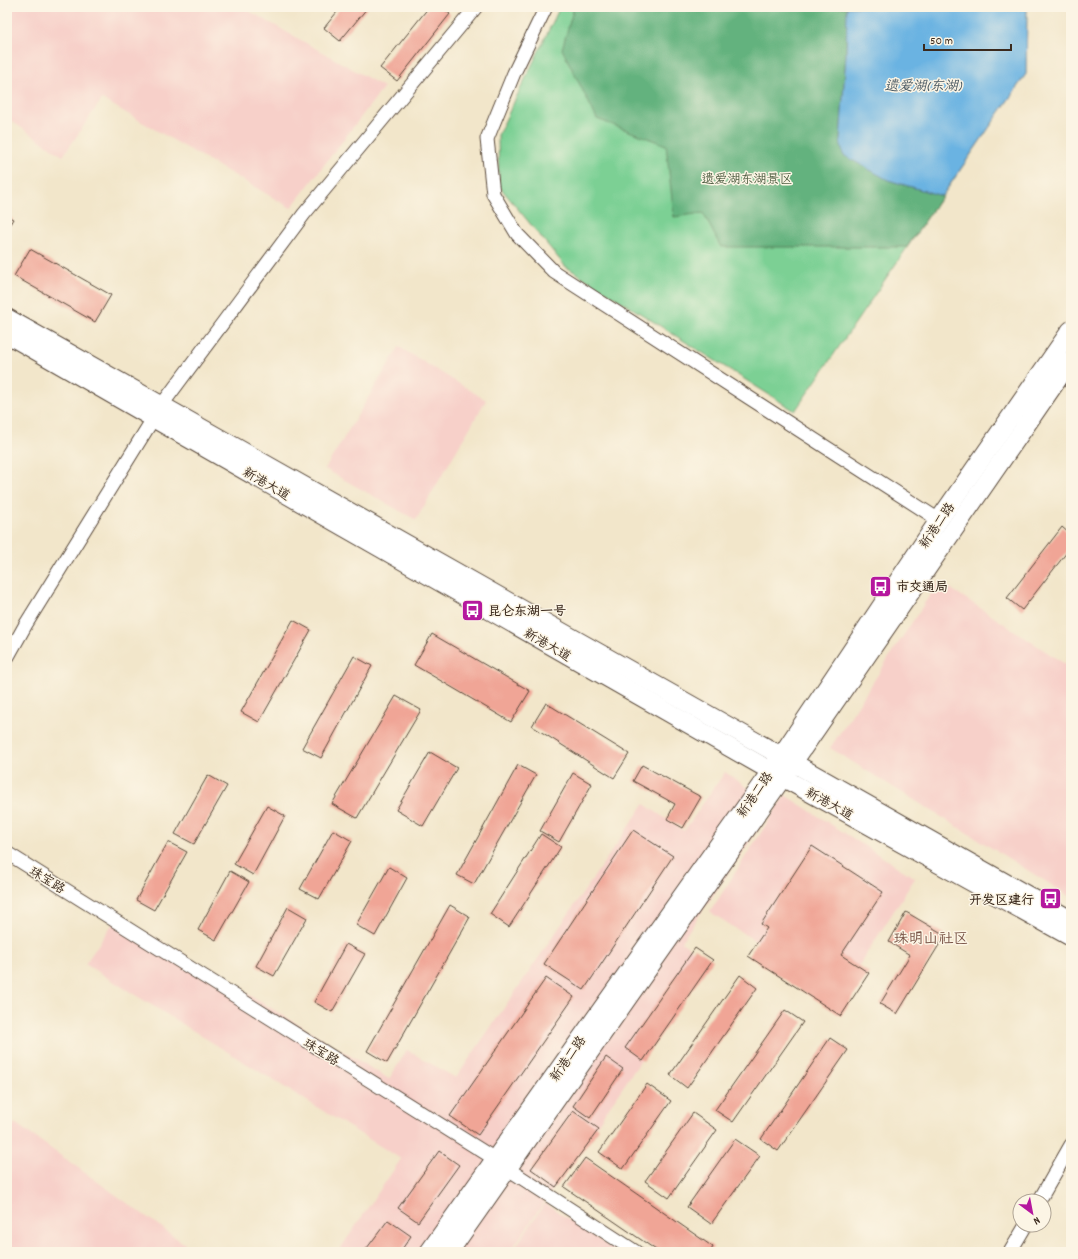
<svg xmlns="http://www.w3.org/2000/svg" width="1078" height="1259" font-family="Dekko,'LXGW WenKai TC',sans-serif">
  <rect width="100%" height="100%" fill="#fcf5e5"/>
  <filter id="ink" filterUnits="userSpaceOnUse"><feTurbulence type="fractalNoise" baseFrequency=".025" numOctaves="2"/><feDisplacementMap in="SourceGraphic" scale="8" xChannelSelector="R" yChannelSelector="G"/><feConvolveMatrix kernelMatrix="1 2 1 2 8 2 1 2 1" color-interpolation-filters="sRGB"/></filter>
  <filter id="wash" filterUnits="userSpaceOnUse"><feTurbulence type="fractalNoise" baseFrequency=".012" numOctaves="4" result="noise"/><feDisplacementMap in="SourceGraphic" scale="16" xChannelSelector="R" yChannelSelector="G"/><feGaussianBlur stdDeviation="0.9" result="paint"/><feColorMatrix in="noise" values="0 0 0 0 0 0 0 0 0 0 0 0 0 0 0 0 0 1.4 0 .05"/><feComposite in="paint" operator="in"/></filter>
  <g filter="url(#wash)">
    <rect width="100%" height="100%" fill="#f2e6ca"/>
    <g fill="#f7d0c9">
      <path d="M7,7H242L384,87L291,208L102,99L63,156L7,118Z"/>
      <path d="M399,347L486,400L416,520L325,469Z"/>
      <path d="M939,581L1071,668V897L830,748Z"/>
      <path d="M725,772L774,806L681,942L709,961L510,1252H338L401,1159L85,964L118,916L389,1079L407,1050L456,1078L644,804L684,831Z"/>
      <path d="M785,795L915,878L840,995L710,912Z"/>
      <path d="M15,1123L196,1252H7V1133Z"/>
      <path d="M545,1203L617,1252H512Z"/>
    </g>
    <path fill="#7bd094" stroke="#5b7d59" d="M560,7H1027L1026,74L795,411L565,266L499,186L498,135Z"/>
    <path fill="#64b27e" stroke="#506e4e" d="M574,7H847L846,55L840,140L888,180L942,196L907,247H721L703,213L674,217L666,145L597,119L562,49Z"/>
    <path fill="#6ab3e2" stroke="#526e80" d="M847,7H1027L1026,74L942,196L888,180L843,155L840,140L846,55Z"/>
    <g id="blocks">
      <g fill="#f0a596">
        <path d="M341,7H368L340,41L324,28Z"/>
        <path d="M429,7H441L450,14L397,81L380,68Z"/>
        <path d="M7,216L13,219L7,229Z"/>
        <path d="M30,249L111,295L95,322L14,276Z"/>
        <path d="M1062,527L1071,535V547L1022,610L1007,598Z"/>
        <path d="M293,620L311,630L259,722L241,712Z"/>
        <path d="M432,634L530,691L511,722L414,665Z"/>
        <path d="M354,656L372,666L321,758L302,748Z"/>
        <path d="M396,696L421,710L357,818L332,804Z"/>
        <path d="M546,703L629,754L614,778L532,726Z"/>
        <path d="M430,752L457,768L423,826L396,810Z"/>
        <path d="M518,765L536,775L474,884L457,875Z"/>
        <path d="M642,765L701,797L683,828L667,819L675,804L633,781Z"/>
        <path d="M573,773L592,784L559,842L540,831Z"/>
        <path d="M208,775L227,786L194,844L175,834Z"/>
        <path d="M267,806L285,816L253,875L234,864Z"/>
        <path d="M333,830L352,841L319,899L300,889Z"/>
        <path d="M633,830L673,856L584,990L544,964Z"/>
        <path d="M541,834L561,847L509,927L490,914Z"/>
        <path d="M168,842L187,852L154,910L136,900Z"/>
        <path d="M812,846L883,892L841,955L869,973L841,1016L748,956L767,928L761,924Z"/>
        <path d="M389,867L407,878L375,936L356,925Z"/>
        <path d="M230,871L249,882L216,940L198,930Z"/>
        <path d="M450,905L470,917L387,1063L367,1051Z"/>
        <path d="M288,907L307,918L274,976L256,966Z"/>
        <path d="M906,912L945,935L897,1014L880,1004L910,955L889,942Z"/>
        <path d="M346,944L365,954L332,1012L314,1002Z"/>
        <path d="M695,948L713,960L643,1061L625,1048Z"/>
        <path d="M740,975L757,988L687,1088L670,1075Z"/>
        <path d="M546,978L574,997L478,1135L450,1116Z"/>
        <path d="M785,1010L803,1022L733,1122L715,1110Z"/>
        <path d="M830,1038L848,1050L778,1151L761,1139Z"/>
        <path d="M606,1057L623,1069L590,1118L573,1106Z"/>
        <path d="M647,1084L671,1101L623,1169L599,1152Z"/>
        <path d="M573,1111L599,1129L556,1187L531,1169Z"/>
        <path d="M693,1113L717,1130L669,1198L645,1181Z"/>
        <path d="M735,1139L760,1156L711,1224L687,1207Z"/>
        <path d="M439,1151L459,1165L418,1222L398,1208Z"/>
        <path d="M585,1158L713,1247L710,1252H659L564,1187Z"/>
        <path d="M388,1220L411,1236L400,1252H364Z"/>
      </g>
    </g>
  </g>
  <g filter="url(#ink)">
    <use href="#blocks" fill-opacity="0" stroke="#564638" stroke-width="1"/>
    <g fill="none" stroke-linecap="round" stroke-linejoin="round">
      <defs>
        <g id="minor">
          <path d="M546,7L514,73L487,139L493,194L517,234L554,272L939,520"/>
          <path d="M7,658L26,624L161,406L304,214L476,7"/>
          <path d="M7,853L495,1159L508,1169L636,1252"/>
          <path d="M1039,1201L1071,1145"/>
          <path d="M1010,1252L1026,1225"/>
        </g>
        <g id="secondary">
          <path d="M7,318L1071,920"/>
          <path d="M7,334L153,418L771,771L1071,937"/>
          <path d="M429,1252L771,771L939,520L1071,330"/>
          <path d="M449,1252L783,777L1071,360"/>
        </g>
      </defs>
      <use href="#minor" stroke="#564638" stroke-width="15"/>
      <use href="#secondary" stroke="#564638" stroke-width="20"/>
      <use href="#minor" stroke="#fff" stroke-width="13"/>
      <use href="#secondary" stroke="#fff" stroke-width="18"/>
    </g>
  </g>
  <defs>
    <symbol id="bus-square" viewBox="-11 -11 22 22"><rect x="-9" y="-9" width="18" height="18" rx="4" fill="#b5179e" stroke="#fcf5e5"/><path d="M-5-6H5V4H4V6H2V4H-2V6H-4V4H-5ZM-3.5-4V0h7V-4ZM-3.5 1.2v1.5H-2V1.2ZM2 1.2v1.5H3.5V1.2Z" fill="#fff"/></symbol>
  </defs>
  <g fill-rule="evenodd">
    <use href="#bus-square" x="868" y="574" width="25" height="25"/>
    <use href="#bus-square" x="460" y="598" width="25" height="25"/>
    <use href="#bus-square" x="1038" y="886" width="25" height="25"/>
  </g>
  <g text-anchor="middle" stroke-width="3" stroke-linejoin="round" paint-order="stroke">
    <g font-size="13" fill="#4e5c41" stroke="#fcf5e5">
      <text x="747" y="183">遗爱湖东湖景区</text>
    </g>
    <g font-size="13" fill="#3b2a1e" stroke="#fcf5e5">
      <text transform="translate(267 483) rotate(30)" y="5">新港大道</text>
      <text transform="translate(936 525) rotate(-56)" y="5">新港二路</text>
      <text transform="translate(548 644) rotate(30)" y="5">新港大道</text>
      <text transform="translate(754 794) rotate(-55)" y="5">新港二路</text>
      <text transform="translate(830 803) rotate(29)" y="5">新港大道</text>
      <text transform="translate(48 879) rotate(32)" y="5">珠宝路</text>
      <text transform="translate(322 1051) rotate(32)" y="5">珠宝路</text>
      <text transform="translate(567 1058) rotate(-55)" y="5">新港二路</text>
    </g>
    <g font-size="13" font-weight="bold" fill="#3b2a1e" stroke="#fcf5e5" text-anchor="start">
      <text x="896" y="591">市交通局</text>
      <text x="488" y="615">昆仑东湖一号</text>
      <text x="1034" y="904" text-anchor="end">开发区建行</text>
    </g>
    <g font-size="14" font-style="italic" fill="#4b5a63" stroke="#fcf5e5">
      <text x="923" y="90">遗爱湖(东湖)</text>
    </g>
    <g font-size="15" fill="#7a5548" stroke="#fcf5e5">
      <text x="931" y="943">珠明山社区</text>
    </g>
  </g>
  <rect width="1078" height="1259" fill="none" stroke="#fcf5e5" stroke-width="24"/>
  <g transform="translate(1032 1213) rotate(148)"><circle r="19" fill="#fcf5e5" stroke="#afa495"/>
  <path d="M0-3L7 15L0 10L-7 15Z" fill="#b5179e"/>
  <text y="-6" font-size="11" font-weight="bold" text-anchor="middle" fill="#3b2a1e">N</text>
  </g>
  <path d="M924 44v6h87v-6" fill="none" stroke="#3b2a1e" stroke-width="2"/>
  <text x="930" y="44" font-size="12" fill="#3b2a1e" stroke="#fcf5e5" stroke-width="3" paint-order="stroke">50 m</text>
</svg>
